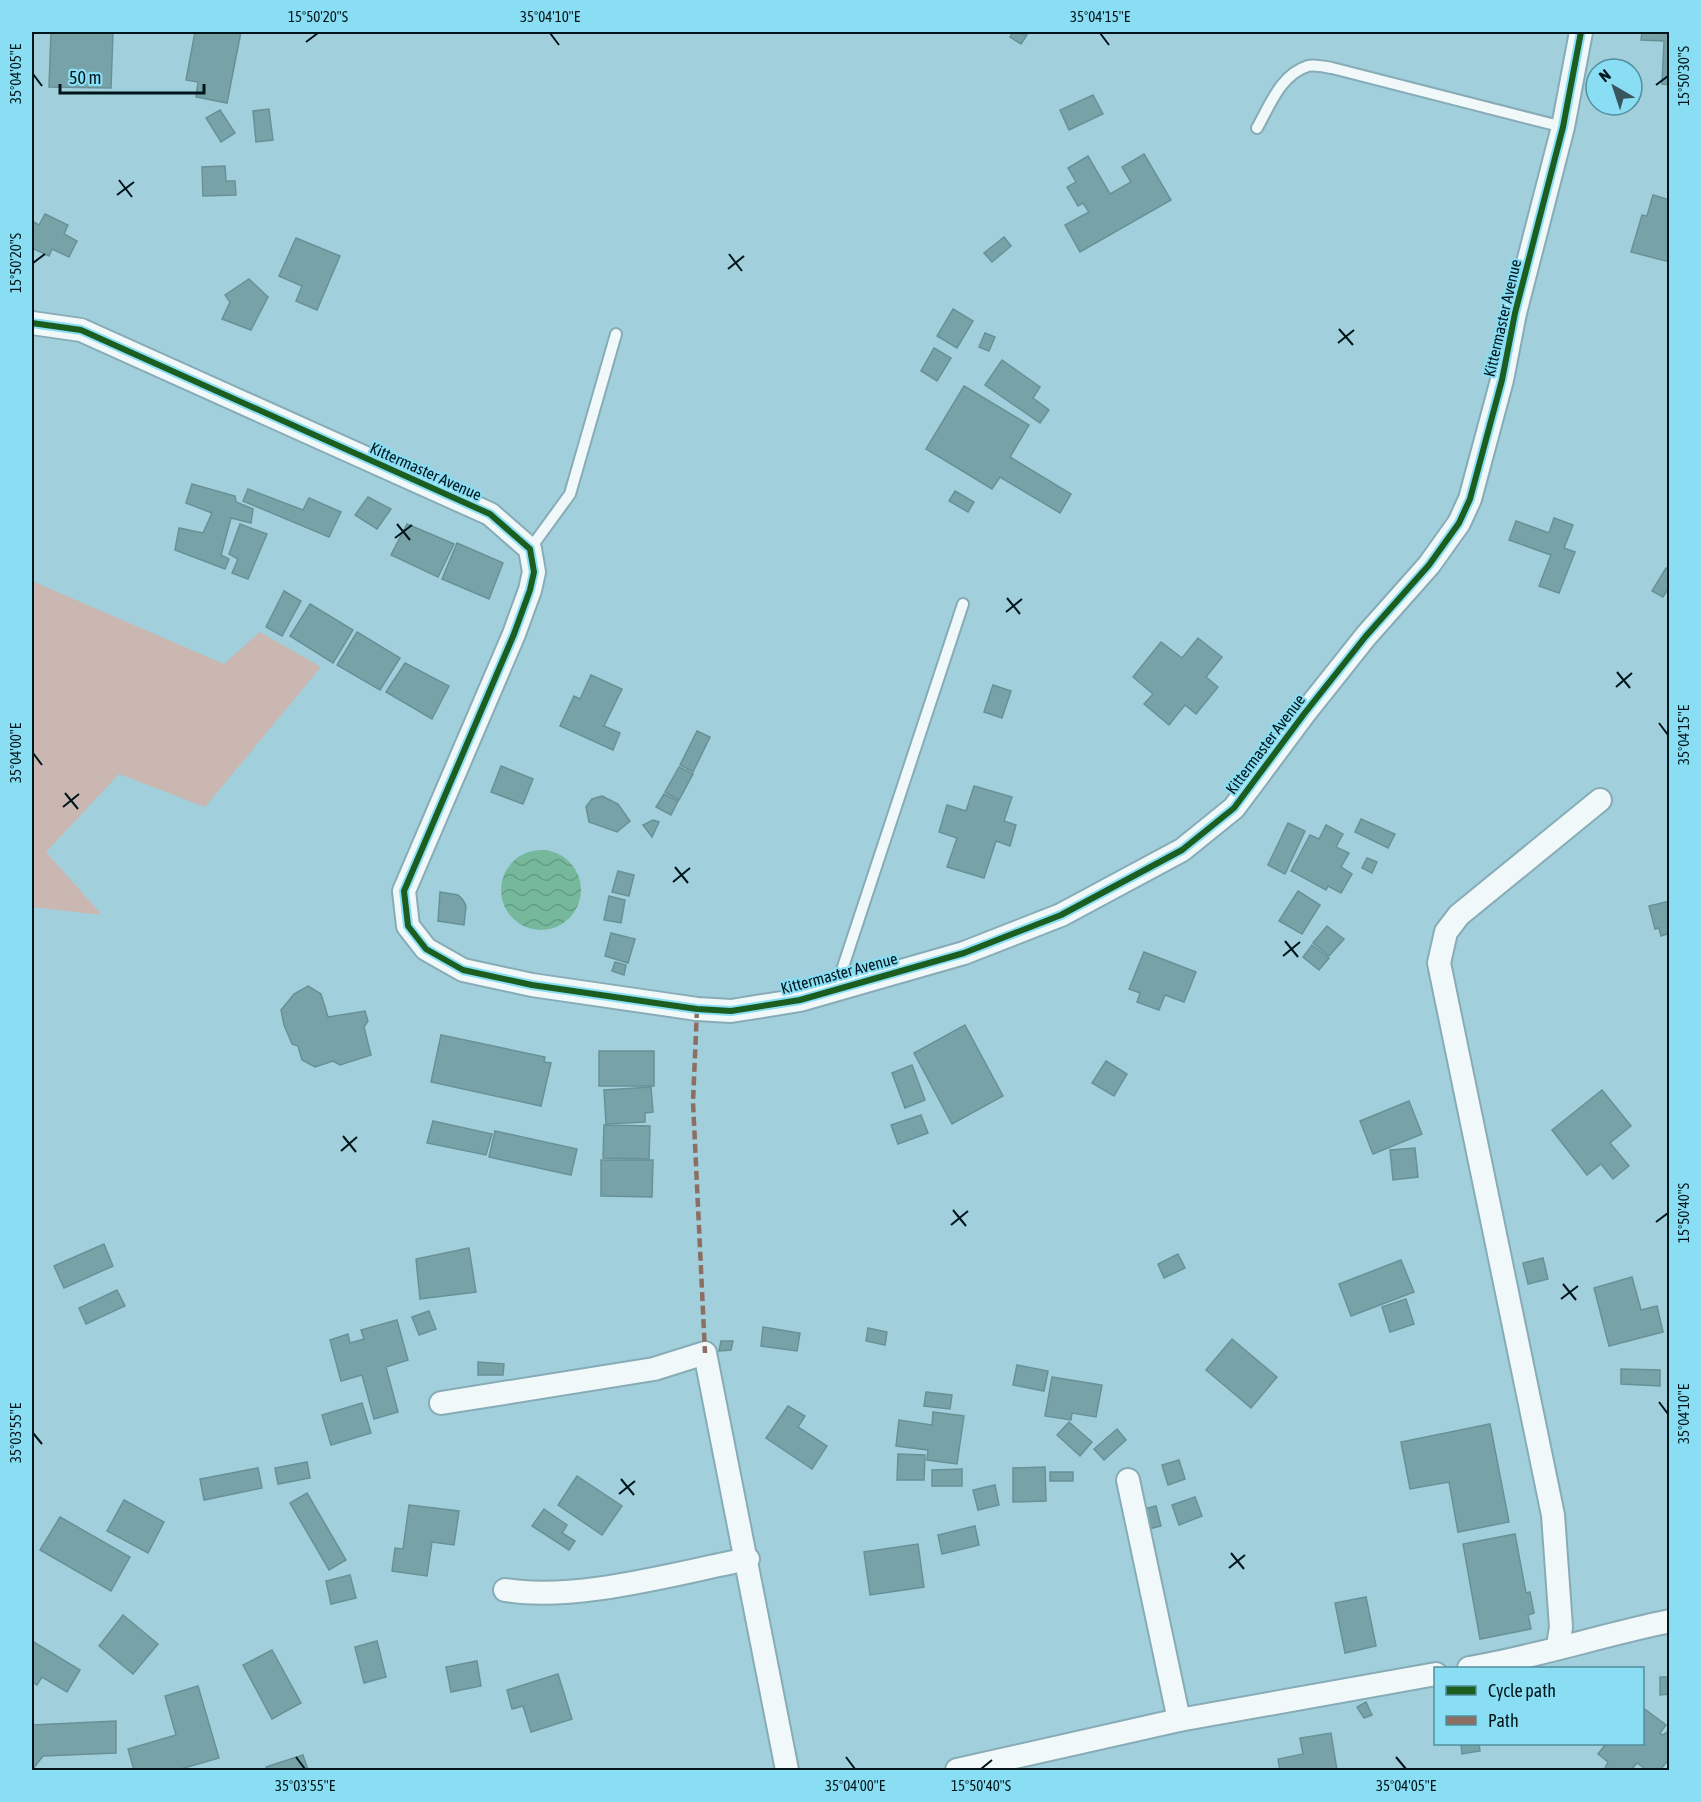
<svg xmlns="http://www.w3.org/2000/svg" width="1701" height="1802" font-family="'Asap Condensed',sans-serif">
  <defs>
    <pattern id="water-waves" width="16" height="10" patternUnits="userSpaceOnUse" patternTransform="scale(1.5)"><rect width="16" height="10" fill="#76b89b"/><path d="M0 5q4-4 8 0t8 0" fill="none" stroke="#649d85"/></pattern>
  </defs>
  <rect width="100%" height="100%" fill="#a1cfdb"/>
  <path fill="#cab7b1" d="M32,581L224,664L260,632L321,667L205,807L119,774L46,852L102,915L32,907Z"/>
  <circle fill="url(#water-waves)" cx="541" cy="890" r="40"/>
  <g fill="#77a3a8" stroke="#689197" stroke-width="1.5">
    <path d="M51,32L113,33L111,88L49,87Z"/>
    <path d="M195,32H241L227,103L196,97L198,82L186,80Z"/>
    <path d="M1013,32L1027,35L1021,44L1010,37Z"/>
    <path d="M1642,32H1670V85L1662,84L1664,41L1641,40Z"/>
    <path d="M1093,95L1103,114L1069,130L1060,110Z"/>
    <path d="M269,109L273,140L256,142L253,111Z"/>
    <path d="M220,110L235,133L221,142L206,118Z"/>
    <path d="M1144,154L1171,200L1080,252L1065,225L1089,212L1083,203L1078,206L1067,187L1076,182L1068,168L1088,156L1110,194L1131,182L1122,167Z"/>
    <path d="M225,166L226,181H235L236,195L203,196L202,167Z"/>
    <path d="M1653,195L1670,200V262L1631,252L1642,215L1647,216Z"/>
    <path d="M45,214L68,225L64,234L77,241L69,257L52,249L49,256L32,248V221L39,225Z"/>
    <path d="M1004,237L1011,246L992,262L984,253Z"/>
    <path d="M296,238L340,256L317,310L296,301L302,286L279,276Z"/>
    <path d="M249,279L268,297L251,330L222,319L230,302L225,295Z"/>
    <path d="M953,309L973,321L957,348L937,336Z"/>
    <path d="M985,333L995,337L989,351L979,347Z"/>
    <path d="M934,348L951,358L937,381L921,371Z"/>
    <path d="M1002,360L1040,387L1033,398L1049,410L1040,423L985,385Z"/>
    <path d="M964,386L1029,425L1010,457L1071,494L1060,513L1000,477L992,489L926,449Z"/>
    <path d="M192,484L235,496L236,502L253,509L251,523L231,518L221,555L229,559L225,569L175,550L179,528L203,533L212,513L186,503Z"/>
    <path d="M248,489L303,510L309,498L341,512L329,537L243,501Z"/>
    <path d="M955,491L974,502L968,512L949,501Z"/>
    <path d="M368,497L391,509L377,529L355,515Z"/>
    <path d="M1554,518L1573,525L1564,548L1575,552L1559,593L1539,586L1551,555L1509,540L1516,521L1549,533Z"/>
    <path d="M240,524L267,534L248,579L232,573L238,559L229,554Z"/>
    <path d="M407,524L454,544L438,577L391,555Z"/>
    <path d="M457,543L503,563L489,599L442,579Z"/>
    <path d="M1666,568L1670,570V586L1663,597L1652,591Z"/>
    <path d="M284,591L301,601L282,636L266,627Z"/>
    <path d="M310,604L353,630L333,663L290,636Z"/>
    <path d="M357,632L400,658L380,690L337,665Z"/>
    <path d="M1198,638L1222,657L1206,677L1218,687L1196,714L1185,705L1169,725L1144,704L1153,694L1133,677L1161,642L1182,658Z"/>
    <path d="M405,663L449,686L432,719L386,692Z"/>
    <path d="M591,675L622,689L604,726L620,733L613,750L560,726L574,696L580,699Z"/>
    <path d="M993,685L1011,691L1002,718L984,712Z"/>
    <path d="M697,731L710,737L693,772L680,765Z"/>
    <path d="M501,766L533,779L523,804L491,792Z"/>
    <path d="M679,767L693,774L679,800L665,792Z"/>
    <path d="M974,786L1012,797L1004,821L1016,825L1010,846L996,841L984,878L947,867L957,838L939,832L947,805L966,811Z"/>
    <path d="M664,794L678,801L671,815L656,807Z"/>
    <path d="M602,796L618,804L630,821L617,832L589,822L586,807L592,799Z"/>
    <path d="M1361,819L1395,834L1388,848L1355,832Z"/>
    <path d="M653,820L659,822L652,837L643,825Z"/>
    <path d="M1288,823L1305,831L1285,874L1268,865Z"/>
    <path d="M1326,825L1343,834L1336,847L1349,853L1341,867L1352,874L1341,893L1328,886L1326,890L1291,871L1310,835L1319,839Z"/>
    <path d="M1367,858L1377,862L1372,873L1362,868Z"/>
    <path d="M618,871L634,875L629,896L612,892Z"/>
    <path d="M1298,891L1320,905L1302,934L1279,921Z"/>
    <path d="M440,892L458,895L463,900L466,906L464,925L438,921Z"/>
    <path d="M609,896L625,900L621,923L604,920Z"/>
    <path d="M1670,901V933L1661,936L1659,928L1655,929L1649,906Z"/>
    <path d="M1327,926L1344,939L1329,956L1313,943Z"/>
    <path d="M611,933L635,939L628,963L605,956Z"/>
    <path d="M1312,945L1329,958L1319,970L1303,957Z"/>
    <path d="M1144,952L1196,972L1184,1002L1165,995L1159,1010L1137,1002L1140,993L1129,989Z"/>
    <path d="M615,962L626,965L624,975L612,971Z"/>
    <path d="M308,986L321,994L328,1017L365,1011L368,1021L364,1027L371,1055L340,1065L333,1061L315,1067L302,1060L298,1046L292,1044L284,1025L281,1010L294,994Z"/>
    <path d="M965,1025L1003,1096L952,1124L914,1053Z"/>
    <path d="M441,1035L545,1057L544,1062L551,1063L541,1106L431,1082Z"/>
    <rect x="599" y="1051" width="55" height="35"/>
    <path d="M1106,1061L1127,1074L1114,1096L1092,1083Z"/>
    <path d="M912,1065L925,1100L905,1108L892,1073Z"/>
    <path d="M651,1087L653,1112L645,1113V1122L606,1124L604,1090Z"/>
    <path d="M1602,1090L1631,1126L1610,1143L1629,1166L1613,1179L1601,1164L1587,1175L1552,1130Z"/>
    <path d="M1409,1101L1422,1134L1373,1154L1360,1121Z"/>
    <path d="M921,1115L928,1133L898,1144L891,1125Z"/>
    <path d="M433,1121L492,1134L486,1155L427,1143Z"/>
    <path d="M604,1125L650,1126L649,1159L603,1158Z"/>
    <path d="M495,1131L577,1149L571,1175L489,1157Z"/>
    <path d="M1415,1148L1418,1177L1393,1180L1390,1150Z"/>
    <path d="M601,1160H653L652,1197L601,1196Z"/>
    <path d="M104,1244L113,1266L64,1288L54,1266Z"/>
    <path d="M469,1248L476,1292L420,1299L416,1259Z"/>
    <path d="M1178,1254L1185,1268L1164,1278L1158,1264Z"/>
    <path d="M1543,1258L1548,1279L1528,1284L1523,1263Z"/>
    <path d="M1401,1260L1414,1292L1351,1316L1339,1284Z"/>
    <path d="M1632,1277L1641,1310L1657,1306L1663,1332L1609,1346L1594,1288Z"/>
    <path d="M117,1290L125,1306L86,1324L79,1308Z"/>
    <path d="M1406,1299L1414,1324L1390,1332L1382,1307Z"/>
    <path d="M429,1311L436,1329L419,1335L412,1317Z"/>
    <path d="M397,1320L408,1360L386,1367L398,1412L374,1419L362,1375L341,1381L330,1340L348,1334L350,1343L364,1339L361,1330Z"/>
    <path d="M763,1327L800,1333L797,1351L761,1346Z"/>
    <path d="M868,1328L887,1332L885,1345L866,1341Z"/>
    <path d="M1232,1339L1277,1377L1251,1408L1206,1370Z"/>
    <path d="M721,1341H733L731,1350L719,1351Z"/>
    <path d="M478,1362L504,1364L503,1375H478Z"/>
    <path d="M1017,1365L1048,1371L1044,1391L1013,1385Z"/>
    <path d="M1621,1369L1660,1370V1386L1621,1384Z"/>
    <path d="M1052,1377L1102,1385L1096,1417L1072,1413L1071,1420L1045,1416Z"/>
    <path d="M926,1392L952,1395L950,1409L924,1406Z"/>
    <path d="M362,1403L371,1433L331,1445L322,1415Z"/>
    <path d="M788,1406L805,1416L798,1427L827,1446L812,1469L766,1438Z"/>
    <path d="M933,1412L964,1416L957,1464L927,1460L928,1450L896,1446L899,1420L932,1425Z"/>
    <path d="M1069,1422L1092,1442L1080,1456L1057,1435Z"/>
    <path d="M1490,1424L1509,1522L1458,1532L1449,1482L1410,1489L1401,1442Z"/>
    <path d="M1117,1429L1126,1440L1104,1460L1094,1449Z"/>
    <path d="M898,1454L925,1455L924,1480H897Z"/>
    <path d="M1179,1460L1185,1479L1168,1485L1162,1465Z"/>
    <path d="M307,1462L310,1478L278,1484L275,1468Z"/>
    <path d="M1045,1467L1046,1501L1013,1502V1468Z"/>
    <path d="M258,1468L262,1488L204,1500L200,1479Z"/>
    <path d="M962,1469V1486H932V1470Z"/>
    <rect x="1050" y="1472" width="23" height="9"/>
    <path d="M577,1476L622,1506L602,1535L558,1505Z"/>
    <path d="M995,1485L999,1505L978,1510L973,1490Z"/>
    <path d="M307,1493L346,1560L329,1570L290,1503Z"/>
    <path d="M1195,1497L1202,1516L1179,1525L1172,1505Z"/>
    <path d="M124,1500L164,1522L148,1553L107,1531Z"/>
    <path d="M409,1505L459,1511L454,1545L432,1542L427,1576L392,1571L395,1548L403,1549Z"/>
    <path d="M1156,1506L1161,1526L1145,1530L1140,1510Z"/>
    <path d="M544,1509L567,1525L562,1533L575,1541L569,1550L532,1526Z"/>
    <path d="M60,1517L130,1557L111,1591L40,1550Z"/>
    <path d="M975,1526L979,1545L942,1554L938,1535Z"/>
    <path d="M1515,1534L1526,1593L1530,1592L1534,1613L1528,1615L1531,1629L1480,1639L1463,1544Z"/>
    <path d="M918,1544L924,1587L870,1595L864,1552Z"/>
    <path d="M350,1575L356,1598L331,1604L326,1581Z"/>
    <path d="M1366,1597L1376,1646L1345,1653L1335,1603Z"/>
    <path d="M123,1615L158,1644L133,1674L99,1646Z"/>
    <path d="M32,1641L80,1670L67,1692L42,1677L37,1685L32,1682Z"/>
    <path d="M377,1641L386,1677L364,1683L355,1647Z"/>
    <path d="M272,1650L301,1703L272,1719L243,1665Z"/>
    <path d="M477,1661L481,1686L451,1692L446,1667Z"/>
    <path d="M558,1674L572,1719L531,1732L523,1706L512,1709L507,1690Z"/>
    <path d="M1660,1677H1670V1694L1660,1695Z"/>
    <path d="M198,1686L219,1758L177,1770H134L128,1749L176,1735L165,1696Z"/>
    <path d="M1366,1702L1372,1715L1364,1718L1357,1707Z"/>
    <path d="M1642,1707L1666,1725L1660,1733L1663,1735L1670,1730V1758L1660,1770H1647L1637,1763L1631,1770H1604L1608,1762L1598,1754L1606,1744H1642Z"/>
    <path d="M116,1721V1753L43,1756L32,1770V1725Z"/>
    <path d="M1331,1733L1337,1770H1280L1278,1759L1303,1754L1300,1738Z"/>
    <path d="M1461,1744H1483H1479L1480,1751L1462,1754Z"/>
    <path d="M303,1755L308,1770H267L266,1767Z"/>
  </g>
  <g fill="none" stroke-linecap="round" stroke-linejoin="round">
    <defs>
      <g id="lane">
        <path d="M1257,128C1270,105 1281,74 1308,66C1315,64 1325,67 1332,68L1563,127"/>
        <path d="M530,549L570,494L616,334"/>
        <path d="M836,988L963,604"/>
      </g>
      <g id="street">
        <path d="M32,323L81,330L490,514L530,549L534,572L530,590L514,634L404,891L408,926L426,949L463,970L532,985L697,1009L731,1011L800,1000L964,953L1061,915L1182,850L1234,808L1304,714L1366,636L1429,565L1459,523L1470,499L1502,380L1515,313L1563,127L1581,32"/>
        <path d="M441,1403L654,1369L705,1353L787,1770"/>
        <path d="M1128,1480L1179,1720"/>
        <path d="M505,1590C576,1602 676,1573 748,1559"/>
        <path d="M1558,1646L1561,1627L1553,1515L1439,963L1446,932L1459,915L1600,800"/>
        <path d="M1469,1668C1536,1657 1602,1635 1670,1621"/>
        <path d="M957,1770L1179,1720L1436,1674"/>
      </g>
    </defs>
    <use href="#lane" stroke="#87acb6" stroke-width="14"/>
    <use href="#street" stroke="#87acb6" stroke-width="26"/>
    <use href="#lane" stroke="#f1f8fa" stroke-width="10"/>
    <use href="#street" stroke="#f1f8fa" stroke-width="22"/>
    <path stroke="#8d6e63" stroke-width="4.5" stroke-dasharray="9 4.5" stroke-linecap="butt" d="M697,1009L693,1102L705,1353"/>
    <defs>
      <path id="cycleway" d="M32,323L81,330L490,514L530,549L534,572L530,590L514,634L404,891L408,926L426,949L463,970L532,985L697,1009L731,1011L800,1000L964,953L1061,915L1182,850L1234,808L1304,714L1366,636L1429,565L1459,523L1470,499L1502,380L1515,313L1563,127L1581,32"/>
    </defs>
    <use href="#cycleway" stroke="#89def3" stroke-width="10"/>
    <use href="#cycleway" stroke="#1b5e20" stroke-width="6"/>
  </g>
  <path fill="none" stroke="#00151b" stroke-width="2" d="M550,33L559,45M1100,33L1109,45M306,42L318,33M33,74L42,86M1656,85L1668,76M119,180L132,197M117,195L134,182M729,254L742,271M33,263L45,254M728,269L744,256M1339,329L1353,345M1338,343L1354,330M397,524L410,540M395,538L412,525M1007,598L1020,614M1006,612L1022,599M1617,672L1630,688M1616,687L1632,673M1659,723L1668,735M33,753L42,765M65,793L78,809M63,807L79,794M675,867L688,883M673,882L690,868M1285,941L1298,957M1283,956L1300,942M343,1136L356,1152M341,1151L357,1137M953,1210L966,1226M1656,1222L1668,1213M951,1225L968,1211M1563,1284L1576,1300M1561,1299L1578,1286M1659,1402L1668,1414M33,1433L42,1444M621,1479L634,1495M619,1494L635,1481M1231,1553L1244,1569M1229,1568L1245,1555M296,1757L305,1769M846,1757L855,1769M1396,1757L1406,1769M981,1769L992,1760"/>
  <g text-anchor="middle" stroke-width="4.5" stroke-linejoin="round" paint-order="stroke">
    <g font-size="16" fill="#00151b" stroke="#89def3">
      <text transform="translate(1502 318) rotate(-77)" y="6">Kittermaster Avenue</text>
      <text transform="translate(426 471) rotate(24)" y="6">Kittermaster Avenue</text>
      <text transform="translate(1265 744) rotate(-53)" y="6">Kittermaster Avenue</text>
      <text transform="translate(839 973) rotate(-15)" y="6">Kittermaster Avenue</text>
    </g>
  </g>
  <rect width="1701" height="1802" fill="none" stroke="#89def3" stroke-width="66"/>
  <rect x="1434" y="1667" width="210" height="78" fill="#89def3" stroke="#528e9d" stroke-width="1.5"/>
  <rect x="1446" y="1686" width="30" height="9" fill="#1b5e20" stroke="#528e9d" stroke-width="1.5"/>
  <text x="1488" y="1697" font-size="18" fill="#00151b">Cycle path</text>
  <rect x="1446" y="1716" width="30" height="9" fill="#8d6e63" stroke="#528e9d" stroke-width="1.5"/>
  <text x="1488" y="1727" font-size="18" fill="#00151b">Path</text>
  <g transform="translate(1614 87) rotate(321)"><circle r="28" fill="#89def3" stroke="#528e9d" stroke-width="1.5"/>
  <path d="M0-4.5L10 22L0 15L-10 22Z" fill="#38565e"/>
  <text y="-9" font-size="16" font-weight="bold" text-anchor="middle" fill="#00151b">N</text>
  </g>
  <path d="M60 84v9h144v-9" fill="none" stroke="#00151b" stroke-width="3"/>
  <text x="69" y="84" font-size="18" fill="#00151b" stroke="#89def3" stroke-width="4.5" paint-order="stroke">50 m</text>
  <rect x="33" y="33" width="1635" height="1736" fill="none" stroke="#00151b" stroke-width="2"/>
  <g font-size="15" text-anchor="middle" fill="#00151b">
    <text x="318" y="22">15°50'20"S</text>
    <text x="550" y="22">35°04'10"E</text>
    <text x="1100" y="22">35°04'15"E</text>
    <text transform="translate(16 74) rotate(-90)" y="5">35°04'05"E</text>
    <text transform="translate(1684 76) rotate(-90)" y="5">15°50'30"S</text>
    <text transform="translate(16 263) rotate(-90)" y="5">15°50'20"S</text>
    <text transform="translate(1684 735) rotate(-90)" y="5">35°04'15"E</text>
    <text transform="translate(16 753) rotate(-90)" y="5">35°04'00"E</text>
    <text transform="translate(1684 1213) rotate(-90)" y="5">15°50'40"S</text>
    <text transform="translate(1684 1414) rotate(-90)" y="5">35°04'10"E</text>
    <text transform="translate(16 1433) rotate(-90)" y="5">35°03'55"E</text>
    <text x="305" y="1791">35°03'55"E</text>
    <text x="855" y="1791">35°04'00"E</text>
    <text x="981" y="1791">15°50'40"S</text>
    <text x="1406" y="1791">35°04'05"E</text>
  </g>
</svg>
